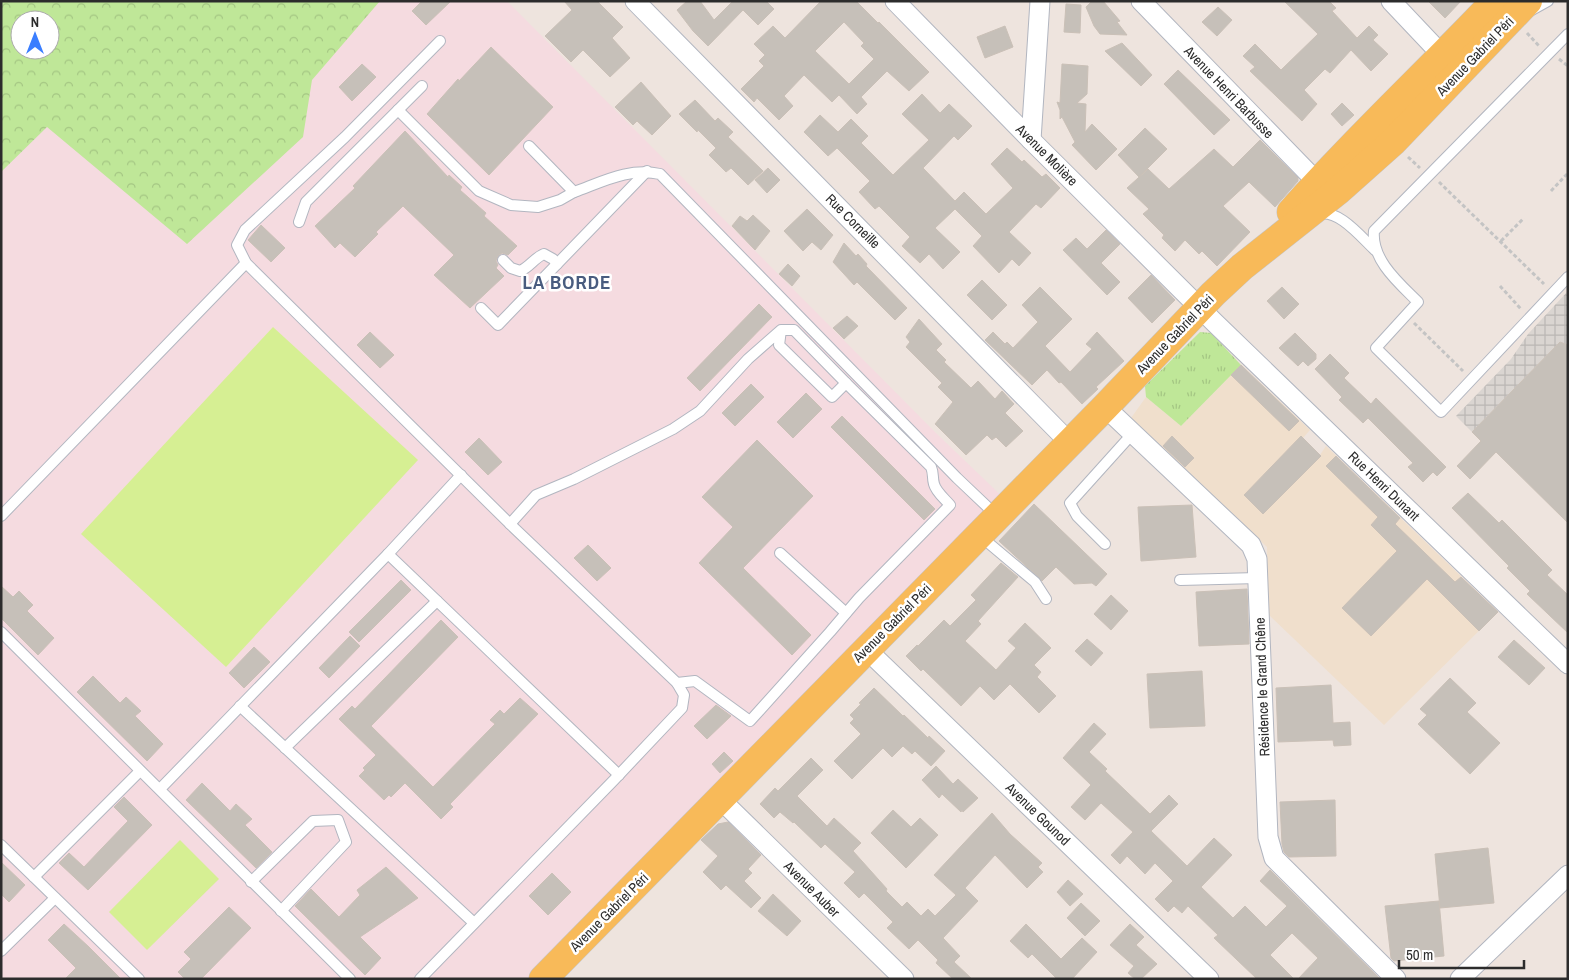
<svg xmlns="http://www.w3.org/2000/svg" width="1569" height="980" font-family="'Archivo Narrow',sans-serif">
  <defs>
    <pattern id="forest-crowns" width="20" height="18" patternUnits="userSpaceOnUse" patternTransform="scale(1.25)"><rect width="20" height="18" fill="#bfe798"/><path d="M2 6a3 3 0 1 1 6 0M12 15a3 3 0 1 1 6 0" fill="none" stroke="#a4c683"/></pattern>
    <pattern id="park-tufts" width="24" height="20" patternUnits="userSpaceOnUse" patternTransform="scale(1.25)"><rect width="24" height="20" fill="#bfe798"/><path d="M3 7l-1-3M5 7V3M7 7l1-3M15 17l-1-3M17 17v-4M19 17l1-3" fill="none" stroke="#a4c683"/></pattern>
    <pattern id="plaza-grid" width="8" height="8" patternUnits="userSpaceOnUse" patternTransform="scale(1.25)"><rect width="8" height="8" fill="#dad5d1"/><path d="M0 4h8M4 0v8" fill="none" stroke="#bbb7b4"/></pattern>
  </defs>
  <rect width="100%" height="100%" fill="#eee4de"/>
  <path fill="#f0dfcc" d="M1241,365L1310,430L1303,438L1320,455L1326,446L1498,612L1384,725L1268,614L1267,547L1131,418L1146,397L1181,426Z"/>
  <path fill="#f5dbe0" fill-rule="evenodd" d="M1,1H507L936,433L1009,503L538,979H1ZM20,20H50V50H20Z"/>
  <path fill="url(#forest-crowns)" fill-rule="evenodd" d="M1,1H380L312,80L303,137L187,244L47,127L1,172ZM20,20H50V50H20Z"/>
  <path fill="url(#park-tufts)" d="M1200,332L1211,333L1241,365L1181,426L1146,397L1145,386Z"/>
  <g fill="#d6ef93">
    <path d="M273,327L418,460L226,667L81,534Z"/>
    <path d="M180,840L219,879L147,950L109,912Z"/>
  </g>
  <path fill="url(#plaza-grid)" d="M1568,291V345L1560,342L1472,432L1456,416L1511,359L1528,334Z"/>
  <g fill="#c6c0b9" stroke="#cac0b7" fill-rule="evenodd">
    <path d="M422,1H451L426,25L412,11Z"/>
    <path d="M564,1H597L623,27L612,38L630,58L610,77L583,50L571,62L545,36L572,10Z"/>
    <path d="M687,1H700L714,20L733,1H766L774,9L758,25L743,10L708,46L693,31L677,10Z"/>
    <path d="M821,1H856L878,23L879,22L929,72L909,91L887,71L861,97L867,104L857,114L839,95L832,102L804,75L784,96L793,106L779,120L757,98L754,102L741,89L764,66L759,61L765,55L754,44L773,26L785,38ZM844,22L864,43L861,46L874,59L849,84L815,51Z"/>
    <path d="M1092,1H1103L1120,21L1117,22L1127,35L1100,34L1094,26L1086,7Z"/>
    <path d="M1284,1H1329L1336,8L1332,11L1357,38L1369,26L1378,35L1373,40L1388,54L1371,71L1351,50L1330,73L1325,69L1304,90L1317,104L1302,121L1250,71L1255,67L1243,56L1255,44L1281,70L1318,34Z"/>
    <path d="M1428,1H1461L1445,18Z"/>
    <path d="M1066,4L1081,5L1080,33L1064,32Z"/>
    <path d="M1218,7L1232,20L1217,36L1202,22Z"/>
    <path d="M1005,26L1013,47L985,58L977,37Z"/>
    <path d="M1122,43L1152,75L1141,86L1105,51Z"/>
    <path d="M491,47L553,107L489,175L427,114L458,79L459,81Z"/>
    <path d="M362,64L376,77L352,101L339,87Z"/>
    <path d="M1062,64L1088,66L1087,94L1077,103L1086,104L1085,132L1092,124L1117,149L1096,170L1072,145L1075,142L1062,117L1060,119V110L1057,102L1060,103Z"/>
    <path d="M1178,70L1230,120L1214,135L1164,84Z"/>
    <path d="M641,82L671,116L652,135L637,121L633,125L615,107Z"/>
    <path d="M922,94L940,113L949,104L972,126L958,140L954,136L923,168L955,201L964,192L986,214L1013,188L991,164L1007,148L1022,162L1024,160L1042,177L1046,174L1060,188L1041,208L1036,204L1009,232L1031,253L1019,266L1012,259L999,273L973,246L982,236L955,209L935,228L960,252L943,269L929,254L920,263L902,246L910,237L879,206L875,209L859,192L870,181L837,148L828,156L804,132L820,115L838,132L851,119L868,136L861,143L893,175L929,140L902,114Z"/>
    <path d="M695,100L715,121L718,118L733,132L728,137L763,171L748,185L731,168L726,172L709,155L716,148L698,130L697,132L679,114Z"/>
    <path d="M1342,103L1354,115L1342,126L1331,114Z"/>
    <path d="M1145,128L1167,149L1139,177L1118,155Z"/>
    <path d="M405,131L448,177L449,175L462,187L460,190L486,213L484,216L517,246L508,255L502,253L498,256L496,261L498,265L496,268L504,276L470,308L434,275L454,255L403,206L376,232L378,234L355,257L340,243L335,248L315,226L355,188L353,186Z"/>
    <path d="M1260,140L1298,178V181L1275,207L1249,182L1223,206L1250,232L1217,266L1202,251L1199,254L1185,240L1175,251L1162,238L1164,235L1143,214L1149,209L1127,188L1148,169L1169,189L1214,149L1233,167Z"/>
    <path d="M768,168L780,180L767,193L755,180Z"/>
    <path d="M807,209L833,235L821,250L812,242L803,251L784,231Z"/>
    <path d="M753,215L770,231L755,250L732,226L740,216L747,221Z"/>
    <path d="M261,225L285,248L271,262L248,240Z"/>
    <path d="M1106,230L1120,244L1101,263L1120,282L1107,295L1063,250L1076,238L1087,249Z"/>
    <path d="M844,243L856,256L858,254L867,264L866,266L907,308L895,320L857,282L854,285L833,262Z"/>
    <path d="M788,264L800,276L792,286L779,274Z"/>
    <path d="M1151,275L1175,300L1152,323L1128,298Z"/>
    <path d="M982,280L1007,305L992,320L967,295Z"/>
    <path d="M1040,287L1072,319L1045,346L1070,372L1092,349L1086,344L1097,332L1124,361L1096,387L1098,389L1082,404L1061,382L1059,383L1047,370L1032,385L985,340L993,332L1005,344L1007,342L1013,348L1038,322L1022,305Z"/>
    <path d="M1282,287L1299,304L1284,319L1267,301Z"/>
    <path d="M759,304L772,317L700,391L687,378Z"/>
    <path d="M847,316L858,326L844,339L833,328Z"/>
    <path d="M919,319L942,344L936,350L946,360L944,362L971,388L978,381L995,399L1002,391L1014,404L1005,413L1023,431L1006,447L996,437L992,440L987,435L966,455L935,424L953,402L938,387L942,383L906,347L910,342L906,337Z"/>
    <path d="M370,332L394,355L380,368L357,345Z"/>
    <path d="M1295,333L1316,354V359L1308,366L1303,361L1298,366L1279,348Z"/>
    <path d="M1560,342L1568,345V523L1496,452L1470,479L1457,466L1481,441L1472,432Z"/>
    <path d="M1330,354L1349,373L1344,378L1371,404L1376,398L1446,467L1437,476L1433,472L1423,482L1408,467L1413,463L1368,418L1363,423L1339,400L1342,397L1315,369Z"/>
    <path d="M1241,365L1299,421L1289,431L1231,375Z"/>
    <path d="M751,384L764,397L735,426L722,413Z"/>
    <path d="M806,393L822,409L793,438L777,422Z"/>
    <path d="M842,416L935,509L924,520L831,427Z"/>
    <path d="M1172,436L1194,458L1185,467L1163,446Z"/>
    <path d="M1301,436L1321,456L1263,514L1244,495Z"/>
    <path d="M479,438L502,462L488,475L465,452Z"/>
    <path d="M757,440L813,496L743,568L811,635L792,655L699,563L733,527L702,497Z"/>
    <path d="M1336,456L1400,518L1395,524L1455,582L1461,577L1498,612L1479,631L1427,579L1371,636L1342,608L1397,551L1371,525L1378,517L1326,466Z"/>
    <path d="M1468,493L1499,523L1502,520L1552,570L1547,575L1568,595V633L1527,594L1530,591L1507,568L1509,566L1452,508Z"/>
    <path d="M1034,504L1107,574L1096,586L1092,583L1074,584L1056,567L1042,581L999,541Z"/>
    <path d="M1192,505L1196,557L1141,561L1138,507Z"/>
    <path d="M588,545L611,568L597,581L574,558Z"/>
    <path d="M1001,563L1018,577L978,621L981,624L965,641L996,670L1016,648L1008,641L1025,623L1051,648L1034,665L1041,672L1037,677L1056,696L1039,713L1010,684L994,700L980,686L961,706L923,669L921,671L906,656L917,645L918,646L944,620L950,626L976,600L971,595Z"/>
    <path d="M401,580L411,590L359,642L349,632Z"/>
    <path d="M1,586L13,597L19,591L33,605L27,611L54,638L38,655L1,618Z"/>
    <path d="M1247,589L1249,644L1199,646L1196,592Z"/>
    <path d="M1111,595L1128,611L1111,630L1094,614Z"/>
    <path d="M441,620L458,637L371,726L433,787L495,724L490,720L500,710L504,714L520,698L538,714L450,804L453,807L441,819L405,783L391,797L389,795L384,800L359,776L365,770L363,768L376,755L339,719L352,706L355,709Z"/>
    <path d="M350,636L360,646L329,678L319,668Z"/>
    <path d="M1087,639L1103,653L1091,666L1075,651Z"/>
    <path d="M1514,640L1545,668L1529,685L1498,657Z"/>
    <path d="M254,647L270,662L244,688L229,673Z"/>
    <path d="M1202,671L1205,726L1150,728L1147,674Z"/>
    <path d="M93,676L120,703L126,697L141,711L135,716L163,744L147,761L77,692Z"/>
    <path d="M1450,678L1476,703L1467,712L1500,743L1470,774L1418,724L1427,715L1420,709Z"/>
    <path d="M1331,685L1333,723L1350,722L1351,745L1334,746L1333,740L1278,742L1276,688Z"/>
    <path d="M874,688L903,716L904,715L928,738L929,736L945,751L931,766L915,751L912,754L903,746L892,757L883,748L852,779L834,761L861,734L850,723L854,719L850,715L861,704L859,703Z"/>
    <path d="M716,705L731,716L707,739L694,726Z"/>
    <path d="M1094,723L1106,734L1089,752L1107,769L1105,771L1150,814L1169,795L1178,804L1151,831L1187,866L1214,838L1232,855L1201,887L1233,918L1245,906L1266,927L1287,906L1260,881L1270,870L1380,979H1298L1318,958L1292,933L1270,955L1294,979H1257L1214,938L1218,935L1188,906L1182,913L1174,906L1168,912L1155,899L1173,881L1155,863L1145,874L1127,856L1120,864L1111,855L1133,832L1101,803L1085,820L1071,807L1091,785L1063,758Z"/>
    <path d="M724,752L733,761L720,773L712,764Z"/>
    <path d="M811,758L823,770L797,796L827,826L834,818L861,843L853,851L887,889L886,891L902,907L907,902L921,916L928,909L935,916L956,895L934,875L992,813L1010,834L1042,863L1038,867L1043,872L1027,888L995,855L965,888L978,901L943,938L960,956L954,962L972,979H953L936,963L938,960L918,940L909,949L887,928L893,922L864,893L859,898L844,883L855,872L825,844L821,848L794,822L793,823L780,812L774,818L760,804L775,788L778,791Z"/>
    <path d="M936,766L953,784L958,779L978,798L963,812L962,810L961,812L942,794L939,798L922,780Z"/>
    <path d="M202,783L230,811L236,804L252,819L245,825L272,852L256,868L186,800Z"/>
    <path d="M124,797L152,825L88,890L59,863L69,853L84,867L104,846L128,821L114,807Z"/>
    <path d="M1335,800L1336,856L1289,857L1284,852L1282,844L1280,802Z"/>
    <path d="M893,810L911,827L920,818L938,835L906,868L871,833Z"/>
    <path d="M728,822L761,855L748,869L752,873L744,881L761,898L751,908L726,885L721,890L703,872L718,856L701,840L718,824Z"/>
    <path d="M1488,848L1494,903L1440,908L1435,854Z"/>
    <path d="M1,862L25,885L9,902L1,894Z"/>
    <path d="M386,867L418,898L360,937L381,958L365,975L295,906L311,889L339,917L360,895L357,890Z"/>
    <path d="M552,873L571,892L548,915L529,896Z"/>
    <path d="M1068,880L1083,894L1070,906L1057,892Z"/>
    <path d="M773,894L801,921L787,936L758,911Z"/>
    <path d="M1439,901L1444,956L1394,961L1391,958L1385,906Z"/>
    <path d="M1081,903L1100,921L1085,936L1067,918Z"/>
    <path d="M229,907L251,928L201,979H185L178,972L191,959L184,952Z"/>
    <path d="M64,924L89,947L121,979H65L76,968L48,940Z"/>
    <path d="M1026,924L1061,959L1082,938L1097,952L1072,979H1057L1032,954L1028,958L1010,941Z"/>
    <path d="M1130,924L1144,937L1136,945L1157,964L1141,979H1135L1128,973L1134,966L1110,945Z"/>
  </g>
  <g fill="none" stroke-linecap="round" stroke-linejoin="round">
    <defs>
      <g id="lane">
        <path d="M1530,11L1548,1"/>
        <path d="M1568,34L1374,231C1371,260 1400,284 1418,302L1376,348L1441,412L1568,277"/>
        <path d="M398,110L422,86"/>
        <path d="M529,146L574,192C602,182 629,167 660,174L957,478L996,515"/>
        <path d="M1318,214C1338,208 1361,237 1375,250"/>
        <path d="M299,222L306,202L398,110L479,191L511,205L538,207L560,200L574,192"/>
        <path d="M503,260L511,268L520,271C530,267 534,258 544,254L553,259L557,264"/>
        <path d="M481,308L498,325L647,171"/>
        <path d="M1,516L246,263"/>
        <path d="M510,524L536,495L574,479L673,429L700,411L748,359L781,330H794L846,383L832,397L779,345L781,330"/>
        <path d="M979,535L1035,582L1046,599"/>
        <path d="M1105,544L1077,516L1070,503L1133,433"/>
        <path d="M780,553L846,613"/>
        <path d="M388,554L619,775"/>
        <path d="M1180,580L1258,578"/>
        <path d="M1,632L350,979"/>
        <path d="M677,683L695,681L750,721L830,632L859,598L950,505C945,499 936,492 934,484C932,477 934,474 931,467L846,383"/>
        <path d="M240,706L474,923"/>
        <path d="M285,748L437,601"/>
        <path d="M160,789L388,554L461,475"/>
        <path d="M1,845L139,979"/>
        <path d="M34,877L140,771"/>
        <path d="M251,882L313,821L338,820L346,842L281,911"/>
        <path d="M1,951L55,898"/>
        <path d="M420,979L614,780L682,708L684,695L677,683L510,524L246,263L237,245L245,230L345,137L440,41"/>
      </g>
      <g id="street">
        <path d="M635,1L1069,442"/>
        <path d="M895,1L1031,140L1215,323L1568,664"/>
        <path d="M1141,1L1317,182"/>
        <path d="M1391,1L1443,56"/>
        <path d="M1031,140L1040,1"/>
        <path d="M1105,407L1251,545L1257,559L1268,837L1274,858L1396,979"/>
        <path d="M866,649L1209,979"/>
        <path d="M720,799L904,979"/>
        <path d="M1460,979L1568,875"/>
      </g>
      <g id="primary">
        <path d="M1291,212C1355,139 1428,72 1495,1"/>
        <path d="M543,979L1105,407L1213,294L1242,267L1338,191L1393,142L1528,1"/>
      </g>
    </defs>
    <use href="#lane" stroke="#b2b6c0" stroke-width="12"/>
    <use href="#street" stroke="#b2b6c0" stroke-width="21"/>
    <use href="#primary" stroke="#c4c4c4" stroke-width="29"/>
    <g stroke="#c4c4c4" stroke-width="3" stroke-dasharray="4 2.5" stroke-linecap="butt">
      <path d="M1527,33L1540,47"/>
      <path d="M1559,59L1568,66"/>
      <path d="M1408,157L1420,168"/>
      <path d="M1439,182L1544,284"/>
      <path d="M1551,191L1568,173"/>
      <path d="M1501,241L1524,218"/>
      <path d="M1500,286L1521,309"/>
      <path d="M1414,323L1463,371"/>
    </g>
    <use href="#lane" stroke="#fff" stroke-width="10"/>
    <use href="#street" stroke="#fff" stroke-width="19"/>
    <use href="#primary" stroke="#f8ba59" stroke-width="28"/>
  </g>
  <g text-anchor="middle" stroke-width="5" stroke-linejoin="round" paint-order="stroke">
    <g font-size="14" fill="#2c2c2c" stroke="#fff">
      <text transform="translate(1475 56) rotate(-46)" y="5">Avenue Gabriel Péri</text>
      <text transform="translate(1229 92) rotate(46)" y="5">Avenue Henri Barbusse</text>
      <text transform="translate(1047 155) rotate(45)" y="5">Avenue Molière</text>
      <text transform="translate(853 221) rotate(45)" y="5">Rue Corneille</text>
      <text transform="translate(1175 334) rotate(-46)" y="5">Avenue Gabriel Péri</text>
      <text transform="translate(1384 486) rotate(44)" y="5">Rue Henri Dunant</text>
      <text transform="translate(892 623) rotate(-45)" y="5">Avenue Gabriel Péri</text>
      <text transform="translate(1262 687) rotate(-92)" y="5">Résidence le Grand Chêne</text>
      <text transform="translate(1038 814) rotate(44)" y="5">Avenue Gounod</text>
      <text transform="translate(812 889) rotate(45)" y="5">Avenue Auber</text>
      <text transform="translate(609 912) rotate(-45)" y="5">Avenue Gabriel Péri</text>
    </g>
    <g font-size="19" font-weight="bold" letter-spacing="1" fill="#495c7f" stroke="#fff">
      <text x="567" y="289">LA BORDE</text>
    </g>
  </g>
  <rect width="1569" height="980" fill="none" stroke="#2c2c2c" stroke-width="5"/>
  <g transform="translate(35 35)"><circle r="24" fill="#ffffff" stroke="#ababab"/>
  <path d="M0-4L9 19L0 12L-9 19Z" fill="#3a7eff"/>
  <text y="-8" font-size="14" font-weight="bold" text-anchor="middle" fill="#2c2c2c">N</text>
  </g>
  <path d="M1399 960v8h125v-8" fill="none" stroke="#2c2c2c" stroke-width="2.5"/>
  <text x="1406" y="960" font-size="15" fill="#2c2c2c" stroke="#ffffff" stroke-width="4" paint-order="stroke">50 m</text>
</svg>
